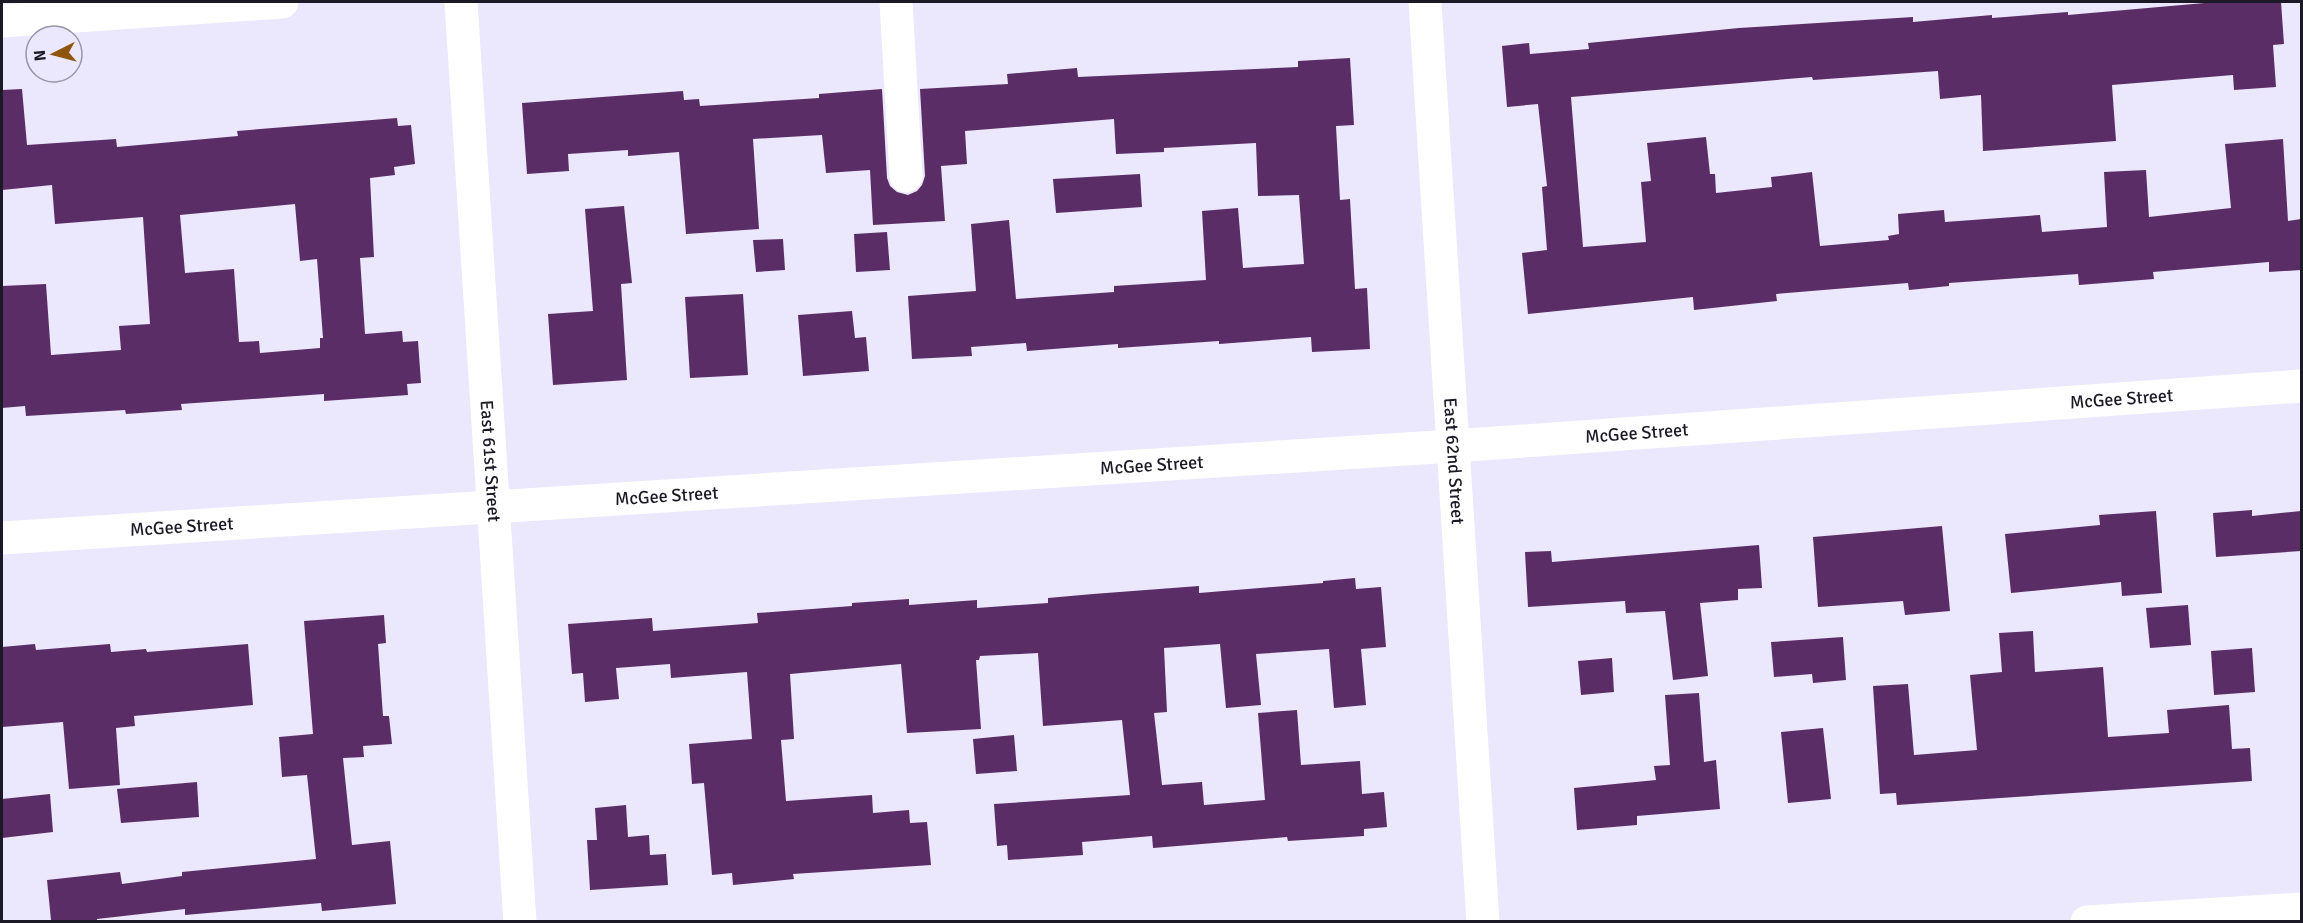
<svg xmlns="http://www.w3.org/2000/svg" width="2303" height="923" font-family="Signika,sans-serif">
  <rect width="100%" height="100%" fill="#ebe7fd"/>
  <g fill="#5b2d66" fill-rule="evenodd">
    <path d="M2216,2H2281L2284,44L2273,45L2276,87L2234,90L2233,75L2112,85L2116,141L1983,151L1981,95L1940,99L1938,71L1813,80L1812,77L1571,97L1583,247L1646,242L1641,182L1651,181L1647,143L1706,137L1710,174H1715L1716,193L1772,187L1771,177L1812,172L1820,246L1889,240L1888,236L1899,234L1898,214L1944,210L1945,222L2040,215L2042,232L2107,227L2104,172L2146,170L2149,217L2231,208L2225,144L2283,139L2288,221L2301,219V270L2269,272V262L2153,272L2154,279L2079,285L2078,274L1949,283V286L1909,290L1908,283L1776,294L1777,301L1694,310L1693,297L1528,314L1522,253L1547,250L1542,187L1547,186L1538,104L1507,107L1502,46L1529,43L1530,54L1589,49L1588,43L1739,28L1913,17V22L1992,15V18L2068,12V15Z"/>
    <path d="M1350,58L1354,125L1336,126L1340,200L1350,199L1355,289L1367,288L1370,349L1312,352L1311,337L1219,344V341L1118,348V344L1027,351L1026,343L971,347L972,356L912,359L908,296L976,291L971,224L1009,220L1016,299L1114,292V286L1206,280L1202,211L1238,208L1243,268L1304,264L1299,195L1258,196L1256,143L1164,148V152L1116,154L1114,119L965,131L967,164L941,166L945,221L873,225L870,170L826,173L822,135L753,139L759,229L686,234L679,152L628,156V150L568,154L569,171L527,174L522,103L683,91L684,100L699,99L700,106L819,98V94L882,89L887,178L890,186L897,192L908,195L917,191L922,185L925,176L920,89L1008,84L1007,74L1077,68L1078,77L1298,67V61Z"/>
    <path d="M22,89L27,145L116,139L117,147L238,136L237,131L397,118L398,126L411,125L415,164L394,167L395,175L370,178L374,257L360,258L365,334L402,331L403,342L418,341L421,383L407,384L408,395L324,401V394L181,404L182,410L126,414L125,410L26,416L25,406L2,408V286L46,284L51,355L121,350L119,326L150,324L143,217L55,224L52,185L2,190V90ZM295,204L300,261L317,259L323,338H320V348L260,353L259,341L239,342L234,269L185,273L180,215Z"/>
    <path d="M1140,174L1142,207L1056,213L1053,179Z"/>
    <path d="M624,206L632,283L621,284L627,380L553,385L548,314L593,311L585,209Z"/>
    <path d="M887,232L890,270L856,272L854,234Z"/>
    <path d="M783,239L785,270L756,272L753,240Z"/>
    <path d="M743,294L748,375L690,378L685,297Z"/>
    <path d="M852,311L855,338L866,337L869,371L803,376L798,315Z"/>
    <path d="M2252,510V516L2301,511V551L2216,557L2213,513Z"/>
    <path d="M2156,511L2162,593L2122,596L2121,582L2011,593L2005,534L2100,525L2099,515Z"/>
    <path d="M1942,526L1950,611L1905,615L1903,601L1818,607L1813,537Z"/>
    <path d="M1759,545L1762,588L1738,589V600L1700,603L1708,676L1673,680L1665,611L1626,613L1625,601L1528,607L1525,552L1551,551L1552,562Z"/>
    <path d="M1355,578L1356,589L1381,587L1386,647L1361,649L1366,705L1334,708L1329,649L1256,654L1261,705L1226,708L1220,644L1164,648L1167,712L1154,713L1162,785L1202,782L1204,805L1265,800L1258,713L1297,710L1301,765L1360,761L1362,794L1384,792L1387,827L1364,829V836L1288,841L1287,837L1153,848L1152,836L1082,842L1083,855L1008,860L1007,845L997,846L994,804L1130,795L1122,720L1043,726L1038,653L980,656L979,660H976L981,729L907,733L901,664L790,674L794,739L781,740L786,801L872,795L873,813L909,810L910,823L927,822L931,865L793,874L794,879L733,885L732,873L712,875L704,783L692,784L689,744L752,739L747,672L671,678L670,664L616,668L619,699L585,702L583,673L572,674L568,624L652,618L653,631L758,623L757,613L852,606V603L909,599V605L977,600V608L1048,603V598L1093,594L1199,586V593L1323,583V581Z"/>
    <path d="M2188,605L2191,645L2150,648L2146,608Z"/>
    <path d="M384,615L386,643L378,644L383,716H389L392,744L363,746L364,757L343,758L352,845L390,841L396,904L322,911L321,903L185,915V909L97,919V921L51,920L47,880L120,872L122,884L182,876V872L316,859L307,775L282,777L279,737L313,734L304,621Z"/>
    <path d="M2033,631L2035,672L2103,667L2108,737L2169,733L2167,710L2229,705L2232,749L2250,748L2252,781L1897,805L1896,793L1880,794L1873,686L1908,684L1914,755L1977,750L1970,675L2002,672L1999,633Z"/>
    <path d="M1843,637L1846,680L1813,683L1812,674L1774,677L1771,642Z"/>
    <path d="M35,644L36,650L110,644L111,652L146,649L147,652L248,644L253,705L134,716L135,726L116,728L120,785L69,789L63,722L2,727V647Z"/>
    <path d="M2252,648L2255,692L2214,695L2211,651Z"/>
    <path d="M1612,658L1614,692L1581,695L1578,661Z"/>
    <path d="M1699,693L1704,762L1716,760L1720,809L1637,816V825L1577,830L1574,788L1656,780L1654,766L1670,765L1665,695Z"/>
    <path d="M1823,728L1831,799L1788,803L1781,732Z"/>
    <path d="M1014,735L1017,771L976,774L973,739Z"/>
    <path d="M197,782L199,817L121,823L117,789Z"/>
    <path d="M50,794L53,832L2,838V799Z"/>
    <path d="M626,805L628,837L649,835L650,855L666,854L668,885L590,890L587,840H597L595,808Z"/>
  </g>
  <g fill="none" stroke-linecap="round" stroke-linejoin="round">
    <g stroke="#fff" stroke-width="33">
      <path id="s1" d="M461,2L520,922"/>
      <path d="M896,2L906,176"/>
      <path id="s2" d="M1425,2L1483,922"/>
      <path d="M2,21L282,2"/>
      <path id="s3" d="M2,538L1453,446L2302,386"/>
      <path d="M2087,922L2302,909"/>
    </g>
  </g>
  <g text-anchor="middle" stroke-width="6" stroke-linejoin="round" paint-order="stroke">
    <g font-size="18" fill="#1b1925" stroke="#ebe7fd">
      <text dy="6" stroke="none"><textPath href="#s3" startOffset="2124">McGee Street</textPath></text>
      <text dy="6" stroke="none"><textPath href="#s3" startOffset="1638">McGee Street</textPath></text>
      <text dy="6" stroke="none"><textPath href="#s2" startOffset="460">East 62nd Street</textPath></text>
      <text dy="6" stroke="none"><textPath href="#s1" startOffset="460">East 61st Street</textPath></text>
      <text dy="6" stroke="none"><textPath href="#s3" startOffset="1152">McGee Street</textPath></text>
      <text dy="6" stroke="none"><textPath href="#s3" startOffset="666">McGee Street</textPath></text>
      <text dy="6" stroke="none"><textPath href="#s3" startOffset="180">McGee Street</textPath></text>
    </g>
  </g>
  <rect width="2303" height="923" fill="none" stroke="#1b1925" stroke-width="6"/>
  <g transform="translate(54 54) rotate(264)"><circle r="28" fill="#ebe7fd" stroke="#9895a7" stroke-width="1.5"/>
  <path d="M0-4.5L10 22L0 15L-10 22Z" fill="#8e550f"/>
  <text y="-9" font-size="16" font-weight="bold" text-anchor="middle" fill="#1b1925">N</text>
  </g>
</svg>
